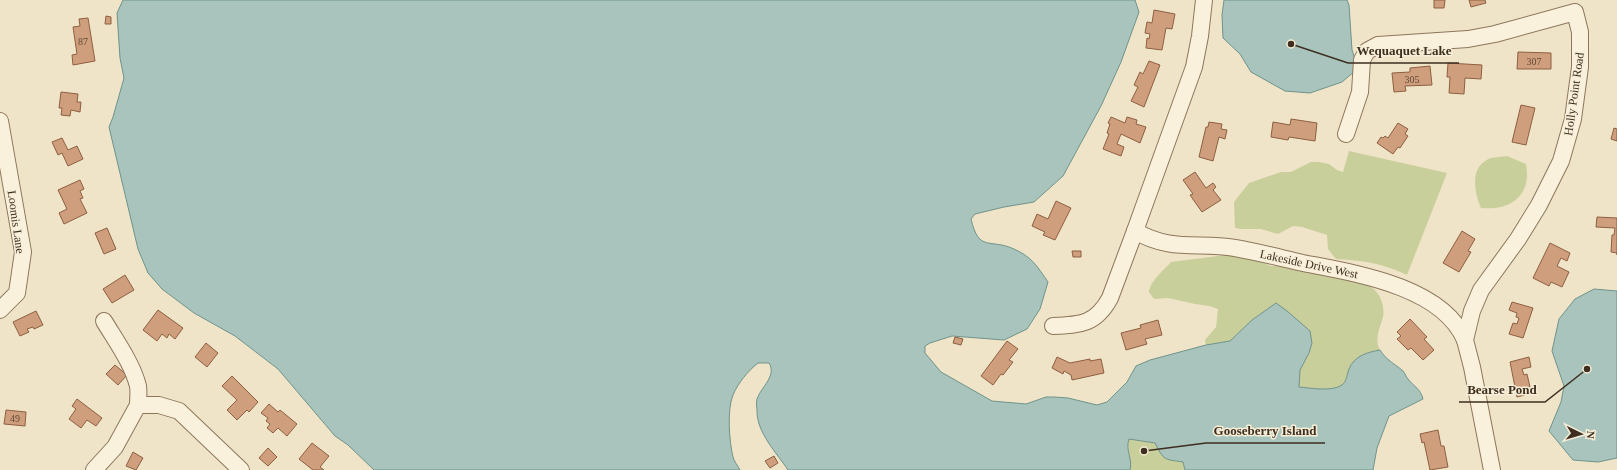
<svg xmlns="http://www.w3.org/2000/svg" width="1617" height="470" font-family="Georgia,serif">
  <rect width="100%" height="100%" fill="#f0e4c8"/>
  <g fill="#c9cf9b">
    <path d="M1349,151L1447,173L1407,275C1385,264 1361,260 1336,259L1328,249L1327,235L1302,227L1293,226L1278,234L1261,229H1241L1235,228L1234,202L1249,183L1281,172H1291L1311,162H1319L1329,164L1337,170L1343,172Z"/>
    <path d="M1507,156L1526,164C1532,195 1511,211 1481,208C1474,191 1469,166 1491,158C1496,157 1502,157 1507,156Z"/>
    <path d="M1226,255L1249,257L1271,266H1289L1303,272C1313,267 1328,273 1339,276C1346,277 1369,284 1374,289C1381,296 1385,307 1383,317C1380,328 1374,339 1380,350C1368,352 1354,356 1349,369C1347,374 1347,381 1342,385C1331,392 1310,388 1299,387L1300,370L1309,353L1295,318L1276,303L1252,320L1230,341L1206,345L1205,340L1216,327L1218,309L1209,306L1195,304L1168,298L1154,299L1149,292C1150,281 1164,270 1171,262Z"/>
    <path d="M1129,439L1155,443C1163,460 1165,459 1183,462L1185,470H1130C1133,459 1126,450 1129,439Z"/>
  </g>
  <g fill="#a9c4bc" stroke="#6f938a">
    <path d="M123,0H1135L1139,12L1121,62L1101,106L1063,176L1034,202L1004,207L975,214L971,219C979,253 990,238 1014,249C1032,257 1037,266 1048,282L1040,309L1027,329L1004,340L952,336L930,343L925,346V353L941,372L992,401L1026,404L1046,397H1054L1068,398L1097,405L1107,402L1127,382L1136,366L1150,360L1206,345L1230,341L1252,320L1276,303L1287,311L1310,331L1312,343L1309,353L1300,370L1299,387C1310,388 1332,392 1342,385C1347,381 1347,374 1349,369C1354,356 1368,352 1380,350C1387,361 1394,363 1403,371C1405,373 1406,377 1408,379C1415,388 1420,388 1423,399L1389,416L1377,448L1373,470H1185L1183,462C1164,459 1164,461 1155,443L1129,439C1125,450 1133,459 1130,470H788C776,452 757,433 757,411C757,408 756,402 757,399C761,387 777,376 769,363H758C748,371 738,383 733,395C727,409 729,441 733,457C734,461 738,466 740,470H374L348,445L335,436L278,369L235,336L194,313L162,289L148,273L138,249L109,127L113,117L124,78L120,58L117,13Z"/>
    <path d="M1224,0H1347L1349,5L1352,50L1356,62L1355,71L1342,82L1310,93L1285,91L1251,72L1240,54L1223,38L1222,15Z"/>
    <path d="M1594,289L1617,291V458L1598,462L1573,460L1549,431L1561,402L1564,386L1552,351L1559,319L1575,299Z"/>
  </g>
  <g fill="#cf9f7d" stroke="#8d5f41">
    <path d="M1434,0H1445L1444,8H1434Z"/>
    <path d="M1469,0H1485L1486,3L1471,7Z"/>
    <path d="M1154,10L1175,14L1172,29L1166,28L1162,50L1146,48L1147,38L1149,39L1150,34L1145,33L1147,22L1152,23Z"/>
    <path d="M106,16L111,17V24H105Z"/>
    <path d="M88,18L95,61L73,65L72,55L77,54L73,27L80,26L79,19Z"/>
    <path d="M1518,52L1551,53V69H1517Z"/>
    <path d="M1149,61L1160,65L1144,107L1131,101L1138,87L1134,85L1140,72L1143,74Z"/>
    <path d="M1448,63L1482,65L1481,79L1465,78L1464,94L1449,93L1450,77H1447Z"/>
    <path d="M1430,66L1432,85L1405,86L1406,91L1394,92L1392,73L1410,72V68Z"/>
    <path d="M61,92L78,94L77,102H81L80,112L71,110L70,116L61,115L62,108H59Z"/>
    <path d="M1521,105L1535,108L1526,145L1512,142Z"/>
    <path d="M1111,117L1125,123L1127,117L1137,120L1136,124L1146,127L1140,143L1121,134L1117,144L1124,147L1121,156L1103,149L1109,134L1107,133L1110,124L1108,123Z"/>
    <path d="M1291,119L1317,123L1315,141L1289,137L1288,140L1271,137L1273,122L1290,125Z"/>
    <path d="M1209,122L1222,124L1221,129L1227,130L1225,139L1219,137L1213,161L1199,157L1206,127H1208Z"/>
    <path d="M1398,123L1408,129L1405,134L1408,136L1400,148L1398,147L1393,154L1377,143L1381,137L1383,138L1385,136L1388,138Z"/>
    <path d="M1614,128L1617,129V141L1611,139Z"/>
    <path d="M62,138L68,150L77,146L83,159L68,166L62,153L58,155L52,142Z"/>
    <path d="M1195,172L1206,188L1213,183L1216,187L1213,190L1221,200L1202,212L1190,195L1193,194L1183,180Z"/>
    <path d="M80,180L84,189L80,191L83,198L80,199L87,213L64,224L59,213L67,209L58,190Z"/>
    <path d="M1056,201L1071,208L1055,240L1043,235L1045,232L1032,226L1037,214L1048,219Z"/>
    <path d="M1597,217L1617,218V255V253L1611,252L1612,235H1614L1615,228L1596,227Z"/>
    <path d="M107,228L116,249L104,254L95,233Z"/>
    <path d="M1462,231L1475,239L1468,251L1471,252L1459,272L1443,263Z"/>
    <path d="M1550,243L1570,253L1567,261L1561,258L1557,266L1569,272L1562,287L1551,282L1549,286L1533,278Z"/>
    <path d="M1072,251H1081V257H1073Z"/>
    <path d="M125,275L134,290L112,303L103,289Z"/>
    <path d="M1512,302L1533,308L1523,338L1509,334L1513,323L1517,324L1519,318L1516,317L1517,313L1509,310Z"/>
    <path d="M158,310L183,328L175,339L169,334L167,338L162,334L157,341L143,330Z"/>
    <path d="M36,311L43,325L34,329L33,327L27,329L29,332L20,336L13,322Z"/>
    <path d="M1410,319L1427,337L1424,339L1434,350L1423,360L1411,348L1408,350L1397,339L1401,336L1397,332Z"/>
    <path d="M1158,320L1162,335L1145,339L1147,344L1126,350L1121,333L1141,328L1140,325Z"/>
    <path d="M955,337L963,339L961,345L953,343Z"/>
    <path d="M1007,341L1018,349L1009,360L1013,362L1003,375L1001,374L993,385L981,376Z"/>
    <path d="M206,343L218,353L207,367L195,357Z"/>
    <path d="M1057,357L1070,363L1090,359V361L1101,359L1104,373L1072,380L1071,375L1064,371L1063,374L1052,368Z"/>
    <path d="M1529,357L1531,367L1522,369L1524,375L1527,374L1530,387L1523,388L1525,395L1517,397L1510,362Z"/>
    <path d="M115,365L127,375L118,385L106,374Z"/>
    <path d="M232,376L258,402L249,412L247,410L237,420L227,410L237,400L222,386Z"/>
    <path d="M77,399L102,418L96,426L87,420L81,428L69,419L76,409L72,406Z"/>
    <path d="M269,404L278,412L280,410L297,424L287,436L278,428L273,433L267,428L270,424L266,421L268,418L261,413Z"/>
    <path d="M6,410L26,412L25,426L4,424Z"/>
    <path d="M1438,430L1441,446H1444L1448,467L1430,470L1424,442L1422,443L1420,434Z"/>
    <path d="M312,443L329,456L320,467L324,470H313L299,459Z"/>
    <path d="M268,448L277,457L268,466L259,458Z"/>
    <path d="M133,452L143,458L136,470L126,466Z"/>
    <path d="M774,456L778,463L770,468L765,461Z"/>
  </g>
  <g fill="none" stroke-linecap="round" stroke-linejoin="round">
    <defs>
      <g id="minor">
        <path d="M1204,0L1200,36L1194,67L1135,231C1171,252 1197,242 1235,248C1258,252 1281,258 1303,263C1354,273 1442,286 1465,340"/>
        <path d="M0,121L23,252L17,293L0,310"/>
        <path d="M1346,134L1360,92L1362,60L1367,51L1378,45L1468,39L1495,34L1575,12L1580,32V67L1573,119L1561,161L1539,205L1518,239L1481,290L1472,311L1465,340L1472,367L1492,470"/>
        <path d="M104,321C116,341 132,363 138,386C139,392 138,399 138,405"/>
        <path d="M1053,326C1081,325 1096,324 1110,298L1135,231"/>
        <path d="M94,470L115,447L138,405H159L179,411L241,470"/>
      </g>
    </defs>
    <use href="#minor" stroke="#8d765c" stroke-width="18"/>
    <use href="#minor" stroke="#faf1dc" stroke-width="16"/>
  </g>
  <g text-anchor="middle" stroke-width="3" stroke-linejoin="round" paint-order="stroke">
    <g font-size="10" fill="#624a37">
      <text x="83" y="45">87</text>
      <text x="1534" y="65">307</text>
      <text x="1412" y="83">305</text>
      <text x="15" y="422">49</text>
    </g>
    <g font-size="12" fill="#3d2e20" stroke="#f7eed8">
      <text transform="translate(1574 94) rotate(-82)" y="4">Holly Point Road</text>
      <text transform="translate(16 222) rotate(82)" y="4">Loomis Lane</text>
      <text transform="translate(1309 264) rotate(12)" y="4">Lakeside Drive West</text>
    </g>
  </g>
  <path fill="none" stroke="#3d2e20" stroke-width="1.5" d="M1291 44L1348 63H1459M1587 369L1545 402H1459M1144 451L1206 443H1325"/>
  <g fill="#3d2e20" stroke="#f7eed8" stroke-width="1.5">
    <circle cx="1291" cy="44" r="4"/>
    <circle cx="1587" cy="369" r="4"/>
    <circle cx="1144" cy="451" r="4"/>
  </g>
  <g font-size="13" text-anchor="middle" font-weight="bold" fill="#3d2e20" stroke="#f7eed8" stroke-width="3" stroke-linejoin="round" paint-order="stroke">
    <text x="1404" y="55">Wequaquet Lake</text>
    <text x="1502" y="394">Bearse Pond</text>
    <text x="1265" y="435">Gooseberry Island</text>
  </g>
  <g transform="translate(1581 434) rotate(95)" stroke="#f7eed8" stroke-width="3" paint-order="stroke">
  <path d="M0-3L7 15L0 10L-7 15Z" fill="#3d2e20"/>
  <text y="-6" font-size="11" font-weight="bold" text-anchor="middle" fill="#3d2e20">N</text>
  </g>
</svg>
